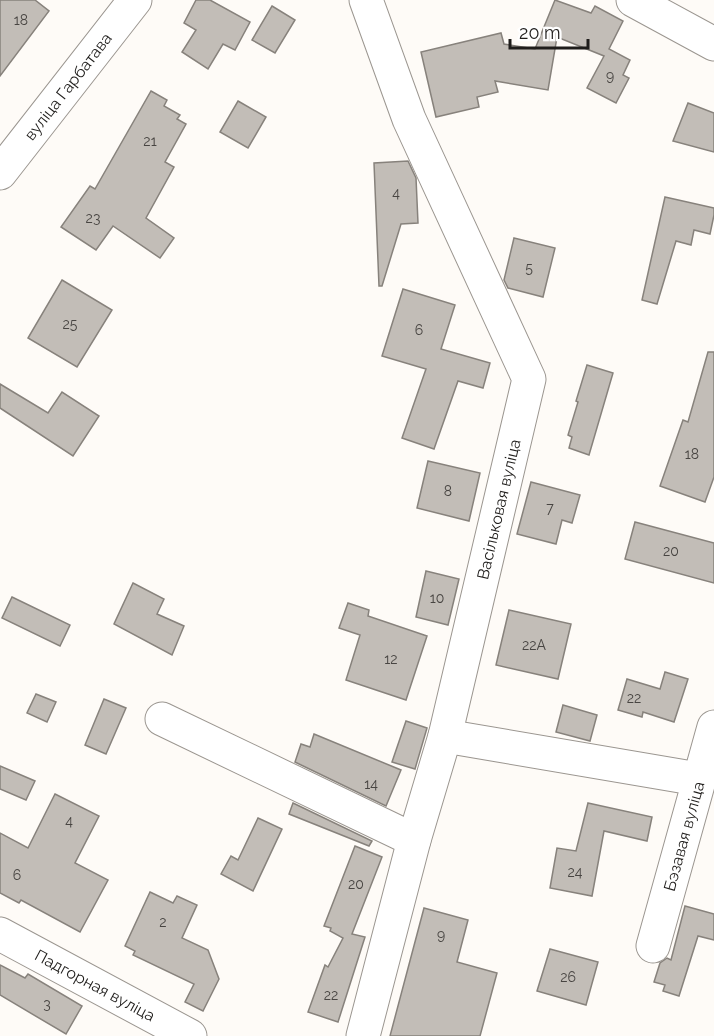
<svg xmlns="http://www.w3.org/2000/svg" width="714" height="1036" font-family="Raleway,sans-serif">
  <rect width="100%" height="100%" fill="#fefbf7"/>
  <g fill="#c2bdb7" stroke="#87827c" stroke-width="1.5">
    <path d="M0,0H35L49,11L0,76Z"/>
    <path d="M196,0H210L250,22L235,50L223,44L208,69L182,52L196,30L184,23Z"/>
    <path d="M555,0L591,13L595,6L623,21L609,49L630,60L623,75L629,78L616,103L587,88L604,56L557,37L548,90L495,81L498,92L477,97L479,107L436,117L421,52L501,33L504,44L535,49Z"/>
    <path d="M272,6L295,20L275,53L252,40Z"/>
    <path d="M151,91L167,100L164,106L180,115L177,119L186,124L165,162L174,167L146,218L174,238L160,258L113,226L96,250L61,227L90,186L95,189Z"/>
    <path d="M238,101L266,117L248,148L220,132Z"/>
    <path d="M688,103L714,113V152L673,141Z"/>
    <path d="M408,161L416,178L418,223L401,224L382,286H379L374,163Z"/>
    <path d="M665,197L714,208V215L710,234L694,230L691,245L676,241L657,304L642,300Z"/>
    <path d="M514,238L555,248L543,297L508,288L504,280Z"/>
    <path d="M62,280L112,310L77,367L28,338Z"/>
    <path d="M403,289L455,305L441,349L490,363L483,388L458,381L434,449L402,438L426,369L382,356Z"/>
    <path d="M708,352H714V477L705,502L660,486L683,420L688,422Z"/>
    <path d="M587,365L613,373L589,455L569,448L572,437L568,435L578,402L576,401Z"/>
    <path d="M0,384L48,413L62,392L99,416L73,456L0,408Z"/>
    <path d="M428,461L480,473L469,521L417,508Z"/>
    <path d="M531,482L580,495L572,523L562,520L556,544L517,534Z"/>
    <path d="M635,522L714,543V583L625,559Z"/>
    <path d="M426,571L459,579L448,625L416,617Z"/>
    <path d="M133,583L164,599L157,614L184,626L172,655L114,624Z"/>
    <path d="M12,597L70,625L60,646L2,618Z"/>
    <path d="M348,603L369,610L368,616L427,636L406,700L346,680L360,635L339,628Z"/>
    <path d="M509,610L571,624L558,679L496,665Z"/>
    <path d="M665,672L688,679L674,722L643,712L642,717L618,710L627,679L660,689Z"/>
    <path d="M36,694L56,702L47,722L27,713Z"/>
    <path d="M104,699L126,708L106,754L85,745Z"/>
    <path d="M563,705L597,715L590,741L556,732Z"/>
    <path d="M406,721L427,728L415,769L392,762Z"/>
    <path d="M314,734L401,770L386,806L295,762L301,744L310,747Z"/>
    <path d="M0,766L35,781L26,800L0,789Z"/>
    <path d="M55,794L99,816L75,863L108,880L80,932L21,900L19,903L0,893V833L28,848Z"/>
    <path d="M293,803L372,841L369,846L289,814Z"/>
    <path d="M588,803L652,817L647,841L604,831L592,896L550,888L557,848L576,851Z"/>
    <path d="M258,818L282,829L253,891L221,874L231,856L238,860Z"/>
    <path d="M355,846L382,857L352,934L365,937L338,1022L308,1012L325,965L328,967L343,938L330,931L331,928L324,926Z"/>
    <path d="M150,892L173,903L177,896L197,905L182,938L208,950L219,979L203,1011L185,1002L194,984L133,955L135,951L125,946Z"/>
    <path d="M685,906L714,914V940L698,936L679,996L663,991L665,985L654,982L660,963L667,958L671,960Z"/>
    <path d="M424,908L468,920L457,962L497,973L480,1036H390Z"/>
    <path d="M550,949L598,962L586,1005L537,991Z"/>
    <path d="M0,965L25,978L28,974L82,1006L66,1034L0,995Z"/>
  </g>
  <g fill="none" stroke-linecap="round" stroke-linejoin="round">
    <defs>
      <g id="minor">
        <path d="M633,0L714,44"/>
        <path id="s1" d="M0,173L135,0"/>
        <path d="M162,719L414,840"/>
        <path d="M445,736L698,779"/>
        <path id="s2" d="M0,934L190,1036"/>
        <path id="s3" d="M653,946L714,727"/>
        <path id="s4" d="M363,1036L414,840L445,736L529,379L409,119L366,0"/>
      </g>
    </defs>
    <use href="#minor" stroke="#9b9690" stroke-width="35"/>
    <use href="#minor" stroke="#fff" stroke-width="33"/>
  </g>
  <g text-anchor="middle" stroke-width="4.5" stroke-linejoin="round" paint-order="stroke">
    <g font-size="14" fill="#484542">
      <text x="21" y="25">18</text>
      <text x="610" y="81">9</text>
      <text x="150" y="146">21</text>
      <text x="396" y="198">4</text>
      <text x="93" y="223">23</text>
      <text x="529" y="273">5</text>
      <text x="70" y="329">25</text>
      <text x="419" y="335">6</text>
      <text x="692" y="459">18</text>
      <text x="448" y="496">8</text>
      <text x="550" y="513">7</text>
      <text x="671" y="556">20</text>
      <text x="437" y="603">10</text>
      <text x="534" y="650">22А</text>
      <text x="391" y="664">12</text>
      <text x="634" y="703">22</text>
      <text x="371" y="789">14</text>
      <text x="69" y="826">4</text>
      <text x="575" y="877">24</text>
      <text x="17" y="880">6</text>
      <text x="356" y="889">20</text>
      <text x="163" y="927">2</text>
      <text x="441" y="940">9</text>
      <text x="568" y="982">26</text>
      <text x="331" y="1000">22</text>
      <text x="47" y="1009">3</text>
    </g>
    <g font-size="16" fill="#1f1d1b" stroke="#fff">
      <text dy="6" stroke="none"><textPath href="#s1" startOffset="110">вуліца Гарбатава</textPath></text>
      <text dy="6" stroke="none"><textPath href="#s4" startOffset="544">Васільковая вуліца</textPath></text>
      <text dy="6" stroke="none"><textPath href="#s3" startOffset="114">Бэзавая вуліца</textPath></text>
      <text dy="6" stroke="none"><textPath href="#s2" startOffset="108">Падгорная вуліца</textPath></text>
    </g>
  </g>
  <path d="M510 39v9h78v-9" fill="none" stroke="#1f1d1b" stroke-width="3"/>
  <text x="519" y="39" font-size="18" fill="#1f1d1b" stroke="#ffffff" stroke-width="4.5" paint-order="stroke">20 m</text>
</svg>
